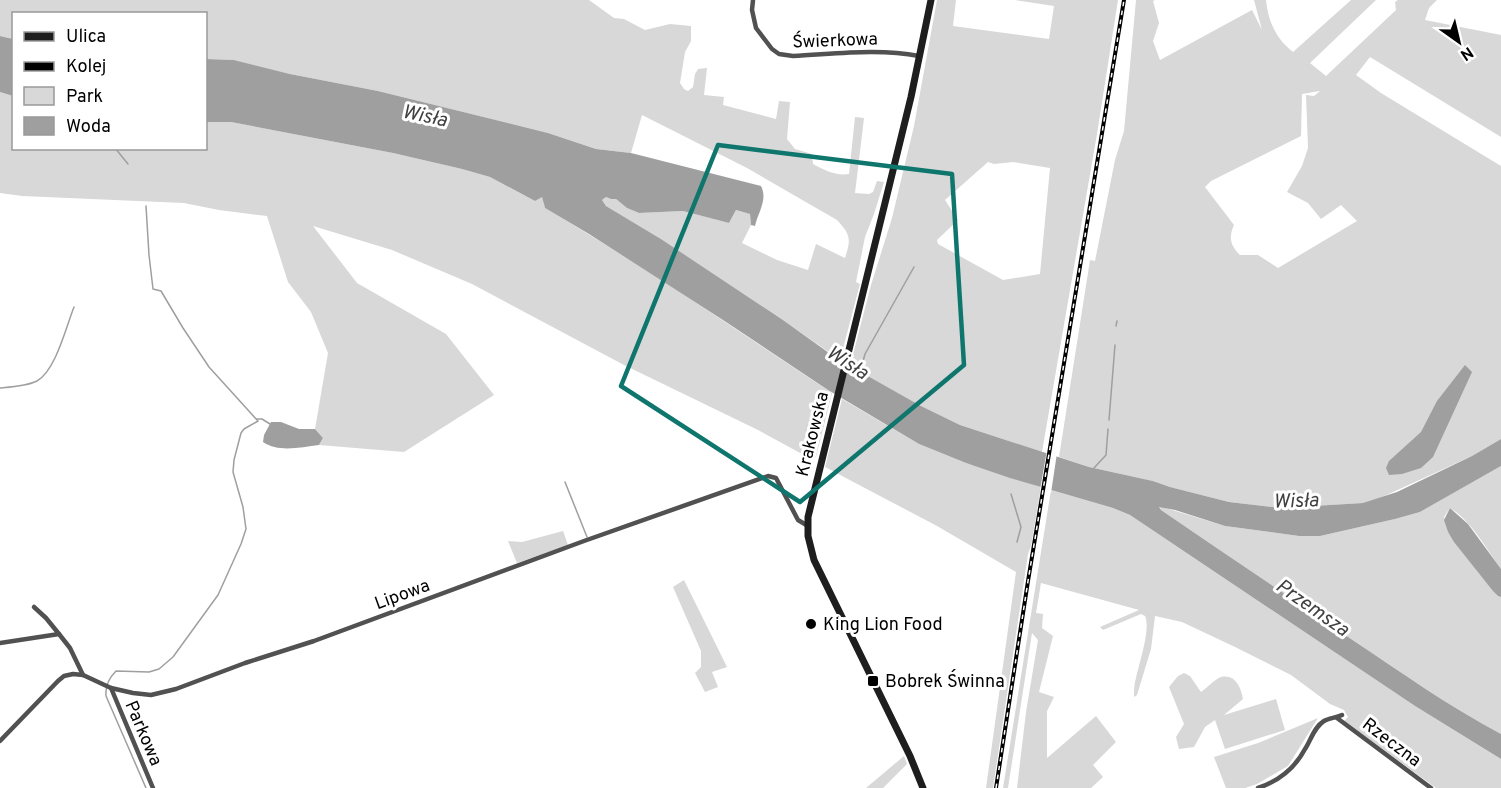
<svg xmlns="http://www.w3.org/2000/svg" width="1501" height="788" font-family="Overpass,sans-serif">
  <rect width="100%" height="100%" fill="#fff"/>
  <g fill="#d8d8d8" fill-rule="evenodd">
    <path d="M0,0H589L614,18L624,19L645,30L670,24L691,26V41L685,52L680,83L684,89L688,91L693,87L695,74L698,69L707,68L704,95L724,97L723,105L776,119L779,101L790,102L787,139L795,149L812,154L813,164C824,170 836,176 849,174L855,117L864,118L855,193L869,194L873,192L877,181L884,182L874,214L865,237L856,282L860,284L840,360L783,320L661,239L606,206L602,200L606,197L611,199H616L627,208L639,213L683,211L729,223L736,210L750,214L751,225L742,243L777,260L808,270L816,244L845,258C851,239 851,235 837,220L747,168L642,115L631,153L596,149L548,133L378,91L290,74L234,60L206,59V14H14L13,39L0,36Z"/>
    <path d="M937,0H956L953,26L1049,39L1054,6L1015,0H1118L1097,134L1042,452L960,425L921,406L850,366L871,285L892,218L914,126ZM988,162L994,164L1013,162L1050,168L1040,274L1003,280L938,244L937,240L958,220L945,200Z"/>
    <path d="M1136,0H1155L1153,1L1159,23L1153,41L1160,60L1252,10L1262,30L1254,0H1266C1268,21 1276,39 1293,52L1351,0H1376L1310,63L1326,76L1396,10L1395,2L1398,0H1437L1429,8L1425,20L1501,35V137L1370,57L1356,75L1381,93L1501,166V439L1472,456L1380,498L1364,503L1280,508L1229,502L1170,487L1153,481L1089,467L1059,457L1090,260L1095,261L1115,160L1124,131ZM1320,91L1314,96L1306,95L1308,148L1302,166L1287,192L1308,203L1321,219L1341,205L1357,221L1278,268L1258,255H1240C1231,246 1228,238 1234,225L1205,187L1211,181L1301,136L1302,94Z"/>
    <path d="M0,92L13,96L14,148H206V122H231L393,153L462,169L490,177L535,201L542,196L545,208C643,266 737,330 832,393L816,457L813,460L758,430L624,365L472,284L392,250L313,226L357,283L446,334L494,395L404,452L319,445L323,438L315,429L328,353L311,312L288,282L267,216L219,210L184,203L22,196L0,193Z"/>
    <path d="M842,399L919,444L966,463L1041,487L1031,546L1028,554L993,788H986L1016,572L937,526L825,467Z"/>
    <path d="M1501,466V569C1487,550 1471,520 1450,508L1444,517L1448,532L1498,596L1501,597V734C1450,707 1402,673 1354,641C1290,597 1225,554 1161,510L1159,506L1225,526L1299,536H1320L1395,519L1420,512Z"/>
    <path d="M1051,490L1113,508L1130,515L1415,706L1501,759V788H1436L1344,721L1348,717L1344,710L1330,704L1291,675L1235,647L1182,622L1155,616L1151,649L1137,695L1134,697C1134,691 1134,684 1136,678C1139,664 1151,628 1145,616L1141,614L1103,630L1100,627L1139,610L1041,583L1036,613L1043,614L1042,628L1053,636L1039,692L1054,697L1047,711V758L1096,716L1116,742L1093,765L1103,777L1091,788H1017L1026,712L1038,640L1032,633L1008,788H1003Z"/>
    <path d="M563,531L568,545L517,563L508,541L522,542Z"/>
    <path d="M684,580L727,667L712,672L718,687L705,692L695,673L701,667V651L673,587Z"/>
    <path d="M1184,673L1190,676L1201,692C1207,688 1215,679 1221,677C1236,674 1241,688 1243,699L1224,715L1276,699L1285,730L1225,749L1215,720L1205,727L1194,747L1179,749L1176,737L1184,724L1169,687L1178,676Z"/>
    <path d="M1318,718L1288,766L1257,784L1245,788H1226L1214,757L1258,743Z"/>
    <path d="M904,756L907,764L883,788H866Z"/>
  </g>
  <g fill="#9f9f9f">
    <path d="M0,36L13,39V96L0,92Z"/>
    <path d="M206,59L234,60L290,74L378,91L548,133L596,149L631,153L761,186C768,200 758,212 755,226L751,225L750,214L736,210L729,223L683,211L639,213L627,208L616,199H611L606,197L602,200L606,206L661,239L783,320L836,358L921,406L960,425L1089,467L1153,481L1170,487L1229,502L1280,508L1363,503L1397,492L1472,456L1501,439V466L1420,512L1395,519L1320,536H1299L1225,526L1175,510L1159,507L1161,510C1225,554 1290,597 1354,641C1402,673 1450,707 1501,734V759L1415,706L1130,515L1113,508L1010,478L966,463L919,444L828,390L726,322L589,234L545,208L542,197L535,201L490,177L462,169L393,153L231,122H206Z"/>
    <path d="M1465,365L1472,372L1433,457L1421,468L1402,474L1389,475L1386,468L1389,461L1421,432L1437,401Z"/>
    <path d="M271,422H281L299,429H315L323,438L319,445C301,447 279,453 263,442L264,435Z"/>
    <path d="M1450,508L1468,524L1501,569V597L1498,596L1493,591L1454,542L1448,532L1444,520Z"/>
  </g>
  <path fill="#fff" d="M1047,450L1057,453L1051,493L1040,490Z"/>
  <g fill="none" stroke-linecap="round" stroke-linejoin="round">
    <g stroke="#9f9f9f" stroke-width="1.5">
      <path d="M115,148L128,164"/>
      <path d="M146,206L149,255L153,289L161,291L183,328L209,367L258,421L244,429L241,433L234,460L233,472L243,507L246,529L241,544L218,595L173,657L159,669L149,672L116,671C109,678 105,686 106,696L146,788"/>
      <path d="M1116,326L1117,321"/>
      <path d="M860,372L865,354L914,267"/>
      <path d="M0,388C11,387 27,386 37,381C56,370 66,327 74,307"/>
      <path d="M257,419H262L270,424"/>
      <path d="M1109,420L1115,345"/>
      <path d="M1094,468L1106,455L1108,429"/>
      <path d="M565,482L587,537"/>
      <path d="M1011,494L1021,527L1017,542"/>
    </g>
    <g stroke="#515151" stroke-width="4.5">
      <path d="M753,0L752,10L756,28L772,49L779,54L793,56C835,54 878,48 919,56"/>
      <path d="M34,607L46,618L59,634"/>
      <path d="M0,643L59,634L70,648L83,675"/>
      <path d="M111,688L153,788"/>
      <path d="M1337,718L1431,788"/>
      <path d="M0,741L58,681L64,676L73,674L83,675L111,688L133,693L151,695L176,689L245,663L314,641L584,541L768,476L776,478L798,520L808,526"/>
      <path d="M1258,788C1279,781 1295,768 1305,749C1311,740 1314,727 1324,721C1329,718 1336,718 1342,715"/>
    </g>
    <path stroke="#1e1e1e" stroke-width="7" d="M923,788L910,756L814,560L808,536V517L911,97L931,0"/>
    <defs>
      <path id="rail" d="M996,788L1028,581L1124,0"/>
    </defs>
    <use href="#rail" stroke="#000" stroke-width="4"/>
    <use href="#rail" stroke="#fff" stroke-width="1.5" stroke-dasharray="4.5" stroke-linecap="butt"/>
  </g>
  <path fill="none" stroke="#0f766e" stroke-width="4.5" stroke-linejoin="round" d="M718,145L952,174L964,365L800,502L621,386Z"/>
  <g fill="#000" stroke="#fff" stroke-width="2">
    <circle cx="811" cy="624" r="6"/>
    <rect x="867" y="675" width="12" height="12" rx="3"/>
  </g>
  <g text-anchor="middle" stroke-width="6" stroke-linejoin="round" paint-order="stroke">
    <g font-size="18" fill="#000" stroke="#fff">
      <text transform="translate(835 40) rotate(-2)" y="6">Świerkowa</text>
      <text transform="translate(812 434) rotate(-76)" y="6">Krakowska</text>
      <text transform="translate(402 594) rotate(-20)" y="6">Lipowa</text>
      <text transform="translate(144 733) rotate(67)" y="6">Parkowa</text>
      <text transform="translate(1392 742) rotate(37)" y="6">Rzeczna</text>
    </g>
    <g font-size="18" fill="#000" stroke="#fff" text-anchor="start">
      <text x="823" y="630">King Lion Food</text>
      <text x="885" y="687">Bobrek Świnna</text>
    </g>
    <g font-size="20" font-style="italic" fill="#404040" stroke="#fff">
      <text transform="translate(425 115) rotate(12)" y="7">Wisła</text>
      <text transform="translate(848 362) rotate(33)" y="7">Wisła</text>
      <text transform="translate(1296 500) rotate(-2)" y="7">Wisła</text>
      <text transform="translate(1313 607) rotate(35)" y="7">Przemsza</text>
    </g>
  </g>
  <rect x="12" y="12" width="195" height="138" fill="#ffffff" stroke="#999999" stroke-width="1.5"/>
  <rect x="24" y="32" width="30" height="9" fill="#1e1e1e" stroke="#999999" stroke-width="1.5"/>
  <text x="66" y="42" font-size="18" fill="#000000">Ulica</text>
  <rect x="24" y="62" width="30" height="9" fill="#000000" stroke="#999999" stroke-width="1.5"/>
  <text x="66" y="72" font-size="18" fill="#000000">Kolej</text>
  <rect x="24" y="87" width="30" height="18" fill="#d8d8d8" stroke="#999999" stroke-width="1.5"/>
  <text x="66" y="102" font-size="18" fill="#000000">Park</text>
  <rect x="24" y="117" width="30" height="18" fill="#9f9f9f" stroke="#999999" stroke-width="1.5"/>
  <text x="66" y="132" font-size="18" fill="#000000">Woda</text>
  <g transform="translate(1459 42) rotate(146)" stroke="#ffffff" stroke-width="4.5" paint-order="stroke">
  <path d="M0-4.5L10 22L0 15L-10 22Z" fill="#000000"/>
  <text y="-9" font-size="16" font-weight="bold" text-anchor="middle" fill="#000000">N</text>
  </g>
</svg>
